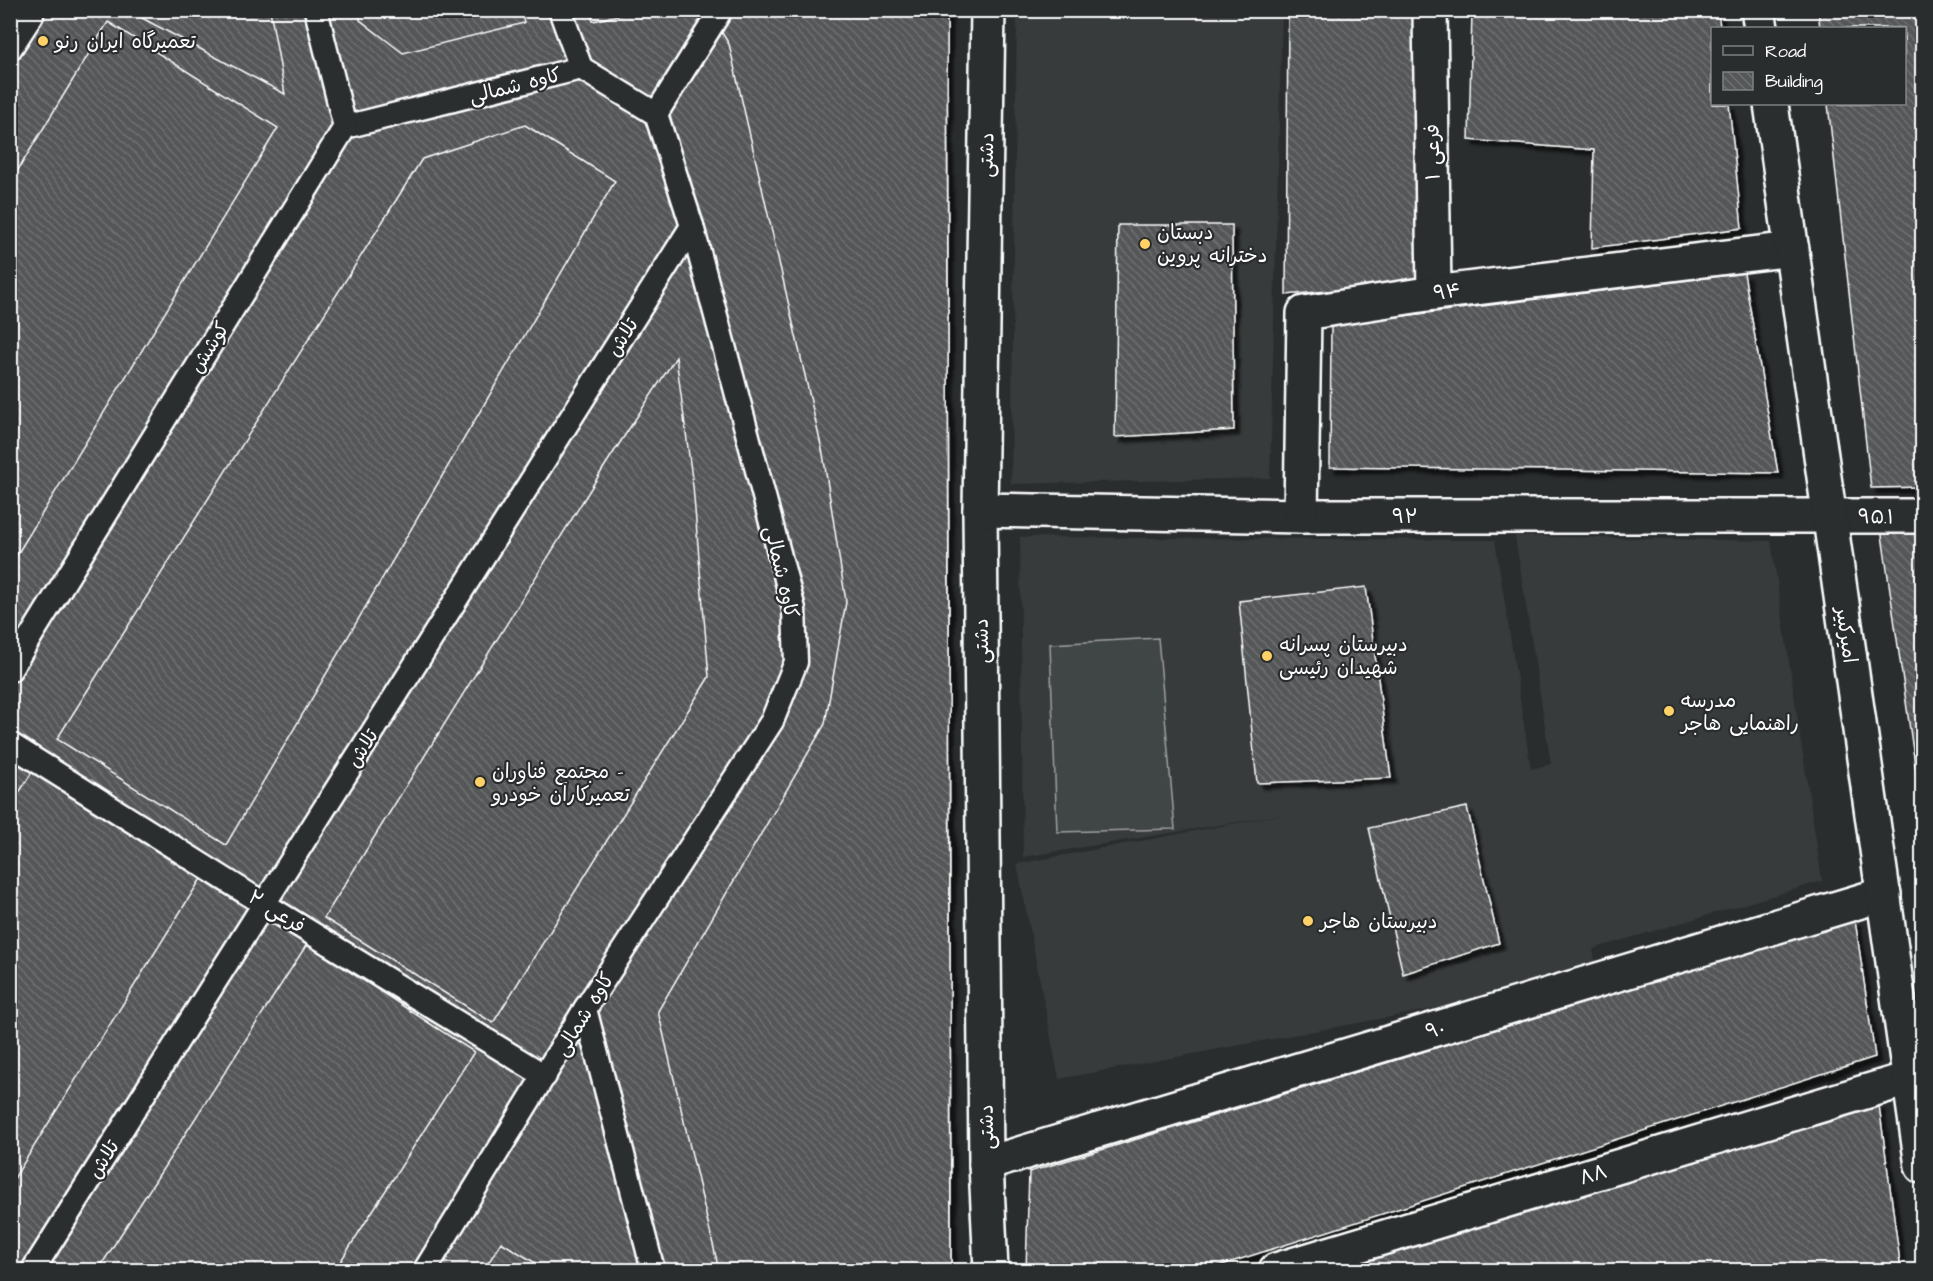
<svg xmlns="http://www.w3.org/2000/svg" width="1933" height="1281" font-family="'Architects Daughter','Playpen Sans Arabic',sans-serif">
  <defs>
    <pattern id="building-back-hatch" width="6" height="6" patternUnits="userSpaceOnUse" patternTransform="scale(1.5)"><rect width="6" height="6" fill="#555758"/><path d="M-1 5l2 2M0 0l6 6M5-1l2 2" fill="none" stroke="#6e7071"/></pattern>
    <filter id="shadow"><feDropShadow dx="5.5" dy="5.5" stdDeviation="1.5" flood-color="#0009"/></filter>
  </defs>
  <rect width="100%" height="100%" fill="#2a2d2e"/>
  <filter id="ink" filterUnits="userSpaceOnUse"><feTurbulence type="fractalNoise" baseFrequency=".0167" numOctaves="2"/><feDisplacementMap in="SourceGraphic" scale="12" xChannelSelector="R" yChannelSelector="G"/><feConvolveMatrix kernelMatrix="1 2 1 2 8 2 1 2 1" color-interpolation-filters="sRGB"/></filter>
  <g filter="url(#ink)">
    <g fill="#373a3b">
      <path d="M1017,11H1282L1270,478L1011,484Z"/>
      <path d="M1515,536L1771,541L1822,881L1593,949L1598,978L1059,1079L1017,864L1286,814L1023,857L1020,537L1495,540L1531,769L1551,764Z"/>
    </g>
    <path fill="#414445" stroke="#a0a2a2" stroke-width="1.5" d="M1158,638L1175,829L1057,832L1050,644Z"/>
    <g fill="url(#building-back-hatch)" stroke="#fff" stroke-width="1.5" filter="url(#shadow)">
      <path d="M10,10H947L951,1270H10Z"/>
      <path d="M127,10H270L285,94Z"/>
      <path d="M359,10H521L524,23L403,53L360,20Z"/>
      <path d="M589,10H640L593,21Z"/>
      <path d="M708,10H947L951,1270H719L658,1011L825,724L846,602L823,454L729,44Z"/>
      <path d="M1288,10H1416L1419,282L1286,295Z"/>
      <path d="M1472,10H1718L1720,28H1712V104H1729L1742,228L1592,248L1594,150L1469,140Z"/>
      <path d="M1818,10H1922V487L1871,488L1828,104H1904V28H1820Z"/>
      <path d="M108,22L278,128L10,566V183Z"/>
      <path d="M525,125L615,181L226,845L57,739L422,159Z"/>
      <path d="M1118,225H1232L1234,430L1115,437Z"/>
      <path d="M1744,273L1778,473L1330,467L1331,325Z"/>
      <path d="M676,357L693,486L709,677L493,1023L324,918L606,464Z"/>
      <path d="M1881,528L1922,530V813Z"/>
      <path d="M1366,587L1391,778L1257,783L1239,601Z"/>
      <path d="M32,772L202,877L10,1185V807Z"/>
      <path d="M1467,807L1499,943L1403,974L1369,828Z"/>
      <path d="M1855,920L1875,1057L1206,1270H1026L1029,1172Z"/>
      <path d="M307,944L474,1052L335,1270H98Z"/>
      <path d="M1879,1105L1901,1270H1321Z"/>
      <path d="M501,1242L547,1270H484Z"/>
    </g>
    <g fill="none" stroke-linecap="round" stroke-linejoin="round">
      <defs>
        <g id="service">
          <path d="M560,10L581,68"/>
          <path d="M10,49L32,15L31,10"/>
          <path d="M656,114L721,10"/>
          <path d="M345,127L581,68L656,114L692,226L794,609L796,662L772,721L585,1009L425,1270"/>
          <path d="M10,670L345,127L316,10"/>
          <path d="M10,744L264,904L545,1076"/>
          <path d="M585,1009L653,1270"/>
          <path d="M33,1270L692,226"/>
        </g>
        <g id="minor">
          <path d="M988,10L980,510L986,1164L991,1270"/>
          <path d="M1430,10L1434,293"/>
          <path d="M980,510L1301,516H1922"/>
          <path d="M1301,516L1304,313L1434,293L1792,249"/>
          <path d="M986,1164L1884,894"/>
          <path d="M1276,1270L1911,1078"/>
        </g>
        <g id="secondary">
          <path d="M1758,10L1761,28"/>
          <path d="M1771,104L1922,1166"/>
        </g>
      </defs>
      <use href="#service" stroke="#fff" stroke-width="27"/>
      <use href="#minor" stroke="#fff" stroke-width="38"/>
      <use href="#secondary" stroke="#fff" stroke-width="38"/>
      <use href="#service" stroke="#2a2d2e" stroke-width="22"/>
      <use href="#minor" stroke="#2a2d2e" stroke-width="33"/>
      <use href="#secondary" stroke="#2a2d2e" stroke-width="33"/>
    </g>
  </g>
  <g fill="#ffd166" stroke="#2a2d2e" stroke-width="2">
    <circle cx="43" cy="41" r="6"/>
    <circle cx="1145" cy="244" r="6"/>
    <circle cx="1267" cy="656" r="6"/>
    <circle cx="1669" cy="711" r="6"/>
    <circle cx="480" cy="782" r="6"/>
    <circle cx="1308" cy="921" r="6"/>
  </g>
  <g text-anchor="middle" stroke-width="4.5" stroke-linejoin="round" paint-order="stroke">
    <g font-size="20" fill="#fff" stroke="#2a2d2e" text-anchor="start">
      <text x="55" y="48">تعمیرگاه ایران رنو</text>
      <text x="1157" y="239">دبستان<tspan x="1157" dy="23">دخترانه پروین</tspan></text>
      <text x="1279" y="651">دبیرستان پسرانه<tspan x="1279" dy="23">شهیدان رئیسی</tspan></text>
      <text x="1681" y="707">مدرسه<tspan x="1681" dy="23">راهنمایی هاجر</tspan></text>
      <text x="492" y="778">مجتمع فناوران -<tspan x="492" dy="23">تعمیرکاران خودرو</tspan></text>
      <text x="1320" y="928">دبیرستان هاجر</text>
    </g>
    <g font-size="20" fill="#fff" stroke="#2a2d2e">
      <text transform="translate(515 85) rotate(-14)" y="7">کاوه شمالی</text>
      <text transform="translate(1432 152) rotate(-91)" y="7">فرعی ۱</text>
      <text transform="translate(986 155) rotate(-89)" y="7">دشتی</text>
      <text transform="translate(1447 291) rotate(-7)" y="7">۹۴</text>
      <text transform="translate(622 337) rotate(-58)" y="7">تلاش</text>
      <text transform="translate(209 347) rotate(-58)" y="7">کوشش</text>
      <text x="1405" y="523">۹۲</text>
      <text transform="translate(1876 516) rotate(1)" y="7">۹۵.۱</text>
      <text transform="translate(782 572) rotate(77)" y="7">کاوه شمالی</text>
      <text transform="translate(1847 635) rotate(82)" y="7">امیرکبیر</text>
      <text transform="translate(981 641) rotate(-91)" y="7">دشتی</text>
      <text transform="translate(362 748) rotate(-58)" y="7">تلاش</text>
      <text transform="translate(277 911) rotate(32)" y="7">فرعی ۲</text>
      <text transform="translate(584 1014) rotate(-58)" y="7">کاوه شمالی</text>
      <text transform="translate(1435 1029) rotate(-17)" y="7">۹۰</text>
      <text transform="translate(986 1127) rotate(-91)" y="7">دشتی</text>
      <text transform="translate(103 1159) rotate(-58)" y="7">تلاش</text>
      <text transform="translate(1593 1174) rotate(-17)" y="7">۸۸</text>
    </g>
  </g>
  <rect width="1933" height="1281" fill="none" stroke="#2a2d2e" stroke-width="36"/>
  <rect x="18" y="18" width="1897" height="1245" fill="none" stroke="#fff" stroke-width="2" filter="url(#ink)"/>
  <rect x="1711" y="27" width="195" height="78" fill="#2a2d2e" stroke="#7f8182" stroke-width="1.5"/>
  <rect x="1723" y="46" width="30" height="9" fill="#2a2d2e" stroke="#7f8182" stroke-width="1.5"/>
  <text x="1765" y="57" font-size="18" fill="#ffffff">Road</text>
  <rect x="1723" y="72" width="30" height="18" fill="url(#building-back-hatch)" stroke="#7f8182" stroke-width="1.5"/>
  <text x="1765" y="87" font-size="18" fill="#ffffff">Building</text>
</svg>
